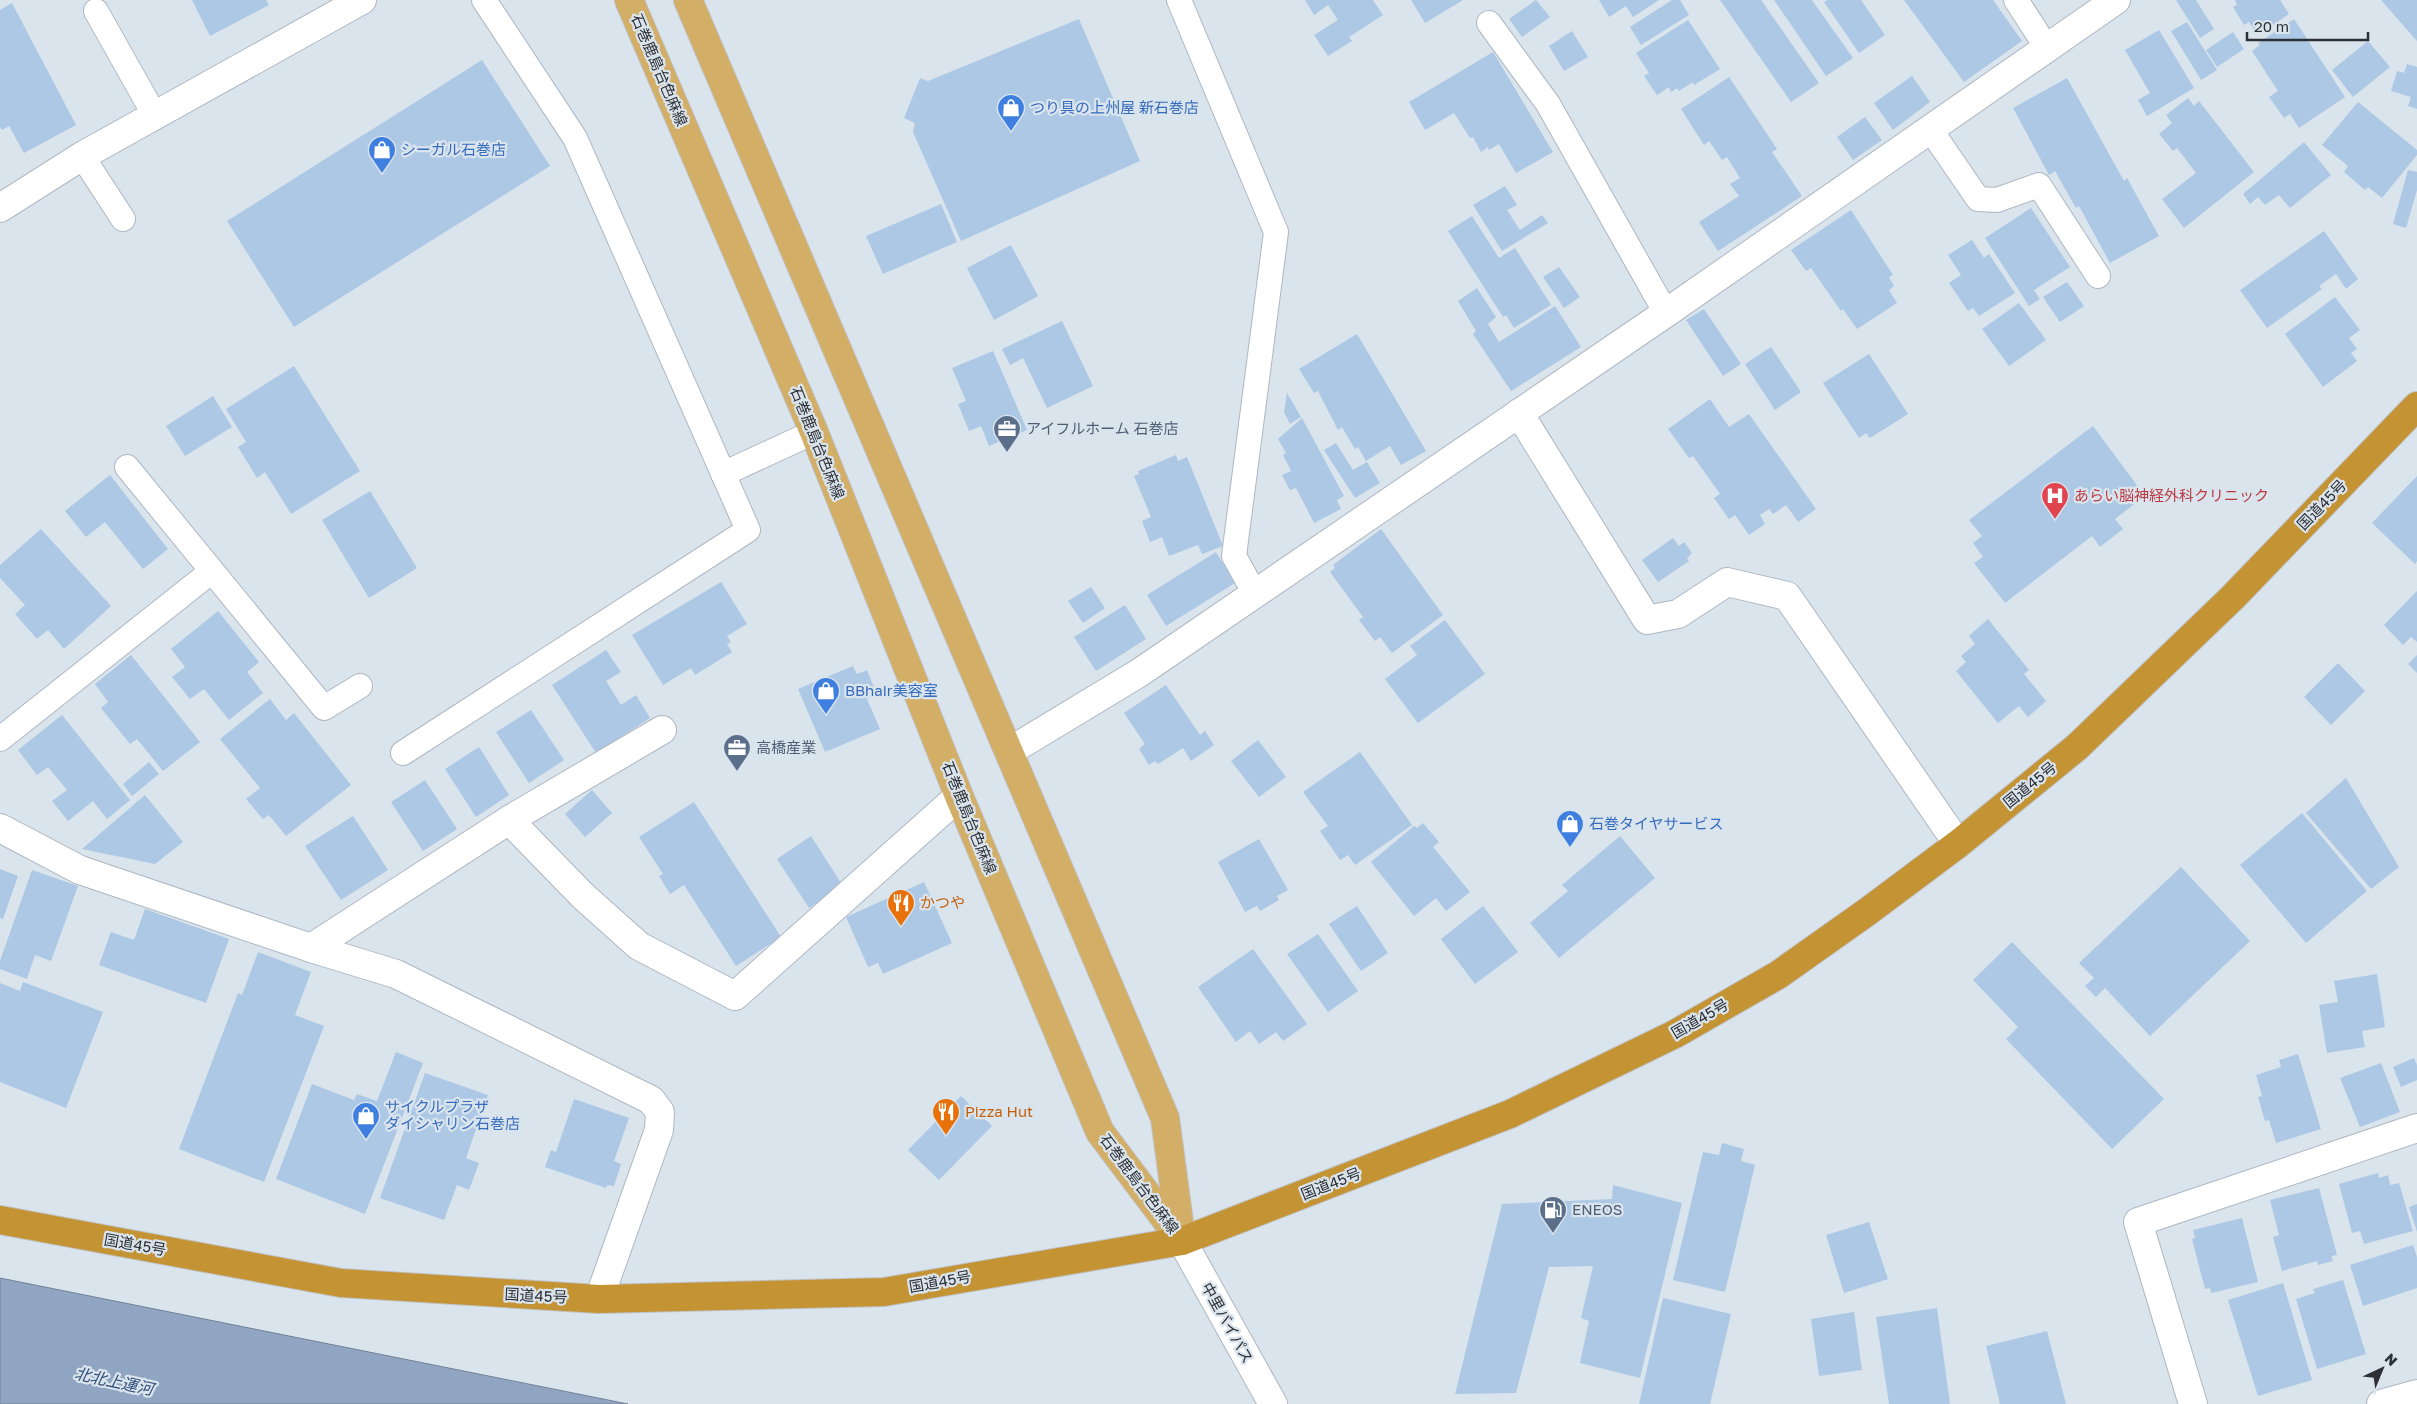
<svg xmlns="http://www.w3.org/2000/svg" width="2417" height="1404" font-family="'Golos Text','Noto Sans JP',sans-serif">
  <rect width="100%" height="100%" fill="#dae4ed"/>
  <path fill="#90a5c2" stroke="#728297" d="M0,1278L628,1404H0Z"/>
  <g fill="#adc8e4">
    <path d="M192,0H266L269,5L210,36Z"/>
    <path d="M1305,0H1373L1383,15L1349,37L1352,41L1328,56L1314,35L1338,20L1328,5L1314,15Z"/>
    <path d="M1411,0H1463L1425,23Z"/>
    <path d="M1536,0L1550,17L1522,37L1509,19Z"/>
    <path d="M1599,0H1659L1633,17L1626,6L1609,17Z"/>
    <path d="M1672,0H1680L1689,15L1641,45L1630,27Z"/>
    <path d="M1720,0H1761L1819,83L1791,102Z"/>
    <path d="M1774,0H1812L1853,58L1826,76Z"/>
    <path d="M1827,0H1861L1885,35L1859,53L1824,2Z"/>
    <path d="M1904,0H1993L2022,41L1964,82Z"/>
    <path d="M2176,0H2196L2214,29L2200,38Z"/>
    <path d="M2235,0H2280L2289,14L2273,25L2271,21L2255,31L2249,22L2244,25L2233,7L2237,5Z"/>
    <path d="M2381,0H2417V41Z"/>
    <path d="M12,3L76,125L24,153L9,126L2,130L0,127V10Z"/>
    <path d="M1079,19L1140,161L961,241L913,132L915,123L904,118L920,78L928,81Z"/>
    <path d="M2294,19L2345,97L2299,128L2290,114L2284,118L2269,97L2278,91L2252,51L2260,45L2258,43Z"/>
    <path d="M1688,20L1720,69L1694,85L1693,82L1679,91L1677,88L1671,92L1669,87L1657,95L1644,76L1649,73L1636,53Z"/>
    <path d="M2187,22L2217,70L2201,80L2171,31Z"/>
    <path d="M2159,30L2194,88L2147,116L2138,100L2150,93L2125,50Z"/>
    <path d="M1572,31L1588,57L1564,71L1549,46Z"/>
    <path d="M2233,32L2244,49L2217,67L2206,50Z"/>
    <path d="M2368,41L2390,67L2353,97L2332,70Z"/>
    <path d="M1493,52L1553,152L1516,173L1499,144L1489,150L1488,147L1481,152L1473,137L1470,138L1454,113L1425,130L1409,102Z"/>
    <path d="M482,60L550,166L294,327L227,221Z"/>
    <path d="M2407,64L2417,67V109L2408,106L2411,97L2391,91L2397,71L2404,73Z"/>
    <path d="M1912,76L1930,102L1893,130L1874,103Z"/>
    <path d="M1729,77L1777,149L1772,152L1802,196L1718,251L1699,222L1739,196L1730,184L1740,178L1727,157L1722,160L1709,141L1704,145L1681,109Z"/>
    <path d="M2067,78L2124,181L2127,178L2159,236L2110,263L2079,206L2076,208L2055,171L2049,175L2013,108Z"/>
    <path d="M2188,98L2194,106L2199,101L2254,172L2184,228L2162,199L2196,173L2177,148L2173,151L2159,134L2172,123L2166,115Z"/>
    <path d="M2358,102L2417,150V155L2382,198L2368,187L2365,190L2344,172L2348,166L2322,145Z"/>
    <path d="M1865,117L1882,140L1853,160L1837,137Z"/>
    <path d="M2304,142L2331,175L2290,208L2279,195L2265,205L2258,197L2250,204L2243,194Z"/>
    <path d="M2408,170L2417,172V190L2406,228L2393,224Z"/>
    <path d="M1505,186L1517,205L1507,210L1520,230L1542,215L1548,223L1502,251L1473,205Z"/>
    <path d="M941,204L957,242L883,274L866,236Z"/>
    <path d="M2031,208L2070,267L2034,290L2040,299L2029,306L1985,238Z"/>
    <path d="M1851,210L1893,275L1889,277L1894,286L1889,290L1897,303L1857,329L1843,309L1841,311L1811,268L1806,271L1791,250Z"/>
    <path d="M1472,216L1499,258L1515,248L1551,305L1514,328L1506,315L1503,317L1448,231Z"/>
    <path d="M2324,231L2358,279L2346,289L2336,274L2319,286L2322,289L2267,328L2240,290Z"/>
    <path d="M1972,240L1984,258L1989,254L2015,293L1979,316L1973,308L1968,311L1949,283L1961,275L1948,255Z"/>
    <path d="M1011,245L1038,296L994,320L967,268Z"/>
    <path d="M1559,267L1580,297L1564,308L1543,277Z"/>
    <path d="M2067,282L2084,306L2060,322L2043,297Z"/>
    <path d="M1477,288L1496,317L1488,324L1499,342L1555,306L1581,347L1511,391L1473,334L1476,331L1458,301Z"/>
    <path d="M2335,297L2360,330L2349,338L2357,349L2351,353L2357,361L2323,387L2285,334Z"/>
    <path d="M2019,303L2046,340L2009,366L1982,329Z"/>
    <path d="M1704,309L1741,364L1723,376L1686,320Z"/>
    <path d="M1062,321L1093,386L1047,408L1023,358L1010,365L1002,349Z"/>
    <path d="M1357,334L1426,451L1401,465L1390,446L1366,461L1358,447L1355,449L1342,427L1338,430L1318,391L1314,393L1299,369Z"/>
    <path d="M1771,347L1801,392L1775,410L1745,364Z"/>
    <path d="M993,351L1027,430L989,446L981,426L969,431L958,404L966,401L952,368Z"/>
    <path d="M1869,354L1908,414L1870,438L1866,433L1859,438L1823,383Z"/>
    <path d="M294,366L360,471L291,514L265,472L257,478L238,447L246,442L226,409Z"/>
    <path d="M1287,393L1301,417L1290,424L1284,412Z"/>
    <path d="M213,396L232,427L185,456L166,426Z"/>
    <path d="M1710,399L1729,427L1749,414L1816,509L1798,522L1786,505L1773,514L1769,509L1760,515L1765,524L1749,535L1735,515L1729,519L1714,498L1720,494L1693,456L1689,458L1668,429Z"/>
    <path d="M1302,418L1344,496L1337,500L1341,509L1314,523L1296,488L1290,490L1282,475L1291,471L1283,455L1286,453L1278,439Z"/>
    <path d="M2093,426L2145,496L2115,519L2123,529L2100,547L2092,536L2005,603L1974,563L1983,557L1973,543L1982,536L1969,520Z"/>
    <path d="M1336,443L1353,470L1367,462L1380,483L1355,498L1324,450Z"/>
    <path d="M1176,455L1178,461L1187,457L1223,546L1202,554L1198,545L1169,556L1162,537L1150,542L1142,521L1151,517L1134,476L1139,474L1138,471Z"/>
    <path d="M110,475L168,549L143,569L105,522L86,537L65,511Z"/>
    <path d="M2417,476V561L2415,564L2372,523Z"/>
    <path d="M370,491L417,568L369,598L322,520Z"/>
    <path d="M41,529L111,606L64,649L48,630L37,639L15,614L25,605L0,578V565Z"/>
    <path d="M1381,529L1443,615L1392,653L1380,637L1375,641L1359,620L1363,617L1330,572L1335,568L1333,565Z"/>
    <path d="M1673,538L1679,546L1684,542L1692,553L1687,558L1689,561L1658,582L1642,560Z"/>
    <path d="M1216,552L1235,583L1166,626L1147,595Z"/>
    <path d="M721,582L747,624L727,636L731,642L727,644L732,652L695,675L691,668L663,685L632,635Z"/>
    <path d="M1091,587L1105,608L1083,623L1068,601Z"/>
    <path d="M2417,591V642L2411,637L2403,645L2384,625Z"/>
    <path d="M1125,605L1146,639L1096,671L1074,637Z"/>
    <path d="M218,611L259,662L247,672L263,693L229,720L204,689L190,699L172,677L185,667L171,649Z"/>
    <path d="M1988,619L2029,670L2024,674L2046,701L2028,717L2019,706L1998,723L1956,671L1966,662L1961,656L1975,644L1969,636Z"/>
    <path d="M1445,620L1485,674L1418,723L1385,679L1417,655L1410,646Z"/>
    <path d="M606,650L621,672L606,681L621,705L636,695L650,718L596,753L552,685Z"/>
    <path d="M131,655L200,742L163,771L137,739L130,744L101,708L108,702L95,684Z"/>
    <path d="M2417,655V673L2408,664Z"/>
    <path d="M2338,663L2365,691L2331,725L2304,697Z"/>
    <path d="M853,666L857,674L867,670L877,695L867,699L880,729L825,752L798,689Z"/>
    <path d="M1166,685L1200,735L1205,731L1214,745L1191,761L1183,748L1158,764L1155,761L1149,765L1139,749L1145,744L1124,713Z"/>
    <path d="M270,699L286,720L294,713L351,785L286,836L269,815L263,819L246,799L260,788L220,739Z"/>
    <path d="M531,710L564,760L529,783L496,732Z"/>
    <path d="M62,715L130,800L107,819L93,801L68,821L52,801L67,790L48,767L37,775L18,750Z"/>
    <path d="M1258,740L1286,777L1259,797L1231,761Z"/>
    <path d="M479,747L509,795L476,817L445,769Z"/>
    <path d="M1360,752L1412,825L1355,865L1348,855L1340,860L1320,831L1328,826L1303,792Z"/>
    <path d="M149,762L159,774L132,796L123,784Z"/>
    <path d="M2346,778L2399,867L2371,889L2306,813Z"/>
    <path d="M425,780L457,829L423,851L391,802Z"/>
    <path d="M592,790L612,813L585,837L565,814Z"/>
    <path d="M145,795L183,842L155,864L82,849Z"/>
    <path d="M694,802L781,937L736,966L684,885L670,894L659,876L663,874L639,837Z"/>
    <path d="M2302,813L2367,891L2306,943L2240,865Z"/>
    <path d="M353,816L388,870L341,900L305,846Z"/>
    <path d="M1423,823L1439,842L1433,847L1470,892L1446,911L1436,898L1414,916L1371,862L1414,826L1417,828Z"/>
    <path d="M811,836L843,886L809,908L777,859Z"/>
    <path d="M1620,836L1655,878L1559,958L1530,923L1568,891L1562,885Z"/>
    <path d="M1259,839L1288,890L1277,896L1279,900L1260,911L1257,906L1245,912L1218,862Z"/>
    <path d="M2181,867L2250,941L2150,1036L2105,988L2096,997L2085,986L2094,978L2079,963Z"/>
    <path d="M0,869L18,876L3,919L0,918Z"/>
    <path d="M32,870L78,886L51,961L35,955L27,979L0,969V961Z"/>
    <path d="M924,882L952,943L883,974L878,963L868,967L846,917Z"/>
    <path d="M1357,906L1388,953L1361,971L1329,924Z"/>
    <path d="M1483,906L1518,952L1475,984L1441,939Z"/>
    <path d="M145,909L229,939L206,1003L99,965L111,932L134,940Z"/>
    <path d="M1318,934L1358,991L1328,1012L1287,954Z"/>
    <path d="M2012,942L2164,1099L2112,1149L2006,1039L2018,1027L1973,980Z"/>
    <path d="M1253,949L1307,1024L1283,1041L1276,1032L1259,1044L1250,1031L1236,1042L1198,987Z"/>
    <path d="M258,952L311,972L295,1015L324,1026L264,1182L179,1149L238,993L242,995Z"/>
    <path d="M2377,974L2385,1027L2362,1031L2365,1047L2327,1053L2319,1005L2338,1002L2334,981Z"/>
    <path d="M23,982L103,1012L66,1108L0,1082V983L20,991Z"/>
    <path d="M396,1052L423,1063L365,1214L276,1179L312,1084L354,1100L357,1094L377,1101Z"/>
    <path d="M2298,1054L2321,1129L2276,1143L2269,1120L2265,1121L2258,1097L2262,1096L2256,1075L2281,1067L2279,1060Z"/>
    <path d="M2414,1058L2417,1065V1080L2401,1087L2393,1067Z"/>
    <path d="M2381,1063L2400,1112L2360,1127L2340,1078Z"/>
    <path d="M425,1073L488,1095L466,1158L479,1163L469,1190L457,1185L444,1220L380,1198Z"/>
    <path d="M961,1096L992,1126L939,1180L908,1150Z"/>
    <path d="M574,1099L629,1118L614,1161L621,1164L614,1186L607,1185L606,1188L545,1167L551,1150L556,1152Z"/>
    <path d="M1722,1143L1744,1149L1741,1161L1755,1165L1725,1292L1673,1280L1703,1152L1719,1155Z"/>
    <path d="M2378,1173L2379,1178L2388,1175L2390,1185L2399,1183L2413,1231L2364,1244L2360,1231L2352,1233L2339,1184Z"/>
    <path d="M1613,1185L1682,1203L1640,1378L1580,1363L1589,1321L1581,1318L1593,1266L1549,1267L1516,1393L1455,1394L1502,1204L1612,1199Z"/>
    <path d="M2319,1188L2337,1255L2331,1256L2333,1261L2318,1265L2317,1261L2282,1271L2273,1237L2279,1235L2270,1200Z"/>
    <path d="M2417,1204V1232L2409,1207Z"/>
    <path d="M2242,1218L2258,1282L2211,1293L2210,1288L2205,1289L2192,1239L2195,1238L2193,1230Z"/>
    <path d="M1869,1222L1888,1279L1844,1293L1826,1235Z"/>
    <path d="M2413,1245L2417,1257V1288L2363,1306L2350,1265Z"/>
    <path d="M2343,1280L2366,1354L2317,1369L2296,1299L2315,1293L2313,1289Z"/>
    <path d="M2283,1283L2312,1380L2258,1396L2228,1300Z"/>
    <path d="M1663,1298L1731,1314L1710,1404H1639Z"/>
    <path d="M1937,1308L1950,1404H1889L1876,1317Z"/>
    <path d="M1854,1312L1862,1370L1819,1376L1811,1319Z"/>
    <path d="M2047,1331L2066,1404H2000L1986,1346Z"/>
  </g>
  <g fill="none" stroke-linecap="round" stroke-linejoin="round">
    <defs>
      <g id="service">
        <path d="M1179,0L1276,232L1234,556L1255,594"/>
        <path d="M2016,0L2047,48"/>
        <path d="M96,11L155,116"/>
        <path d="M1489,23L1548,104L1666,313"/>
        <path d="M1930,129L1978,199L1997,200L2039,185L2098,276"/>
        <path d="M82,156L123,219"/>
        <path d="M127,467L324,708L360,686"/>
        <path d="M723,474L814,432"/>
        <path d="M0,739L212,571"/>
        <path d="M403,753L748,530L575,138L484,0"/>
      </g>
      <g id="minor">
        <path d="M0,208L82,156L362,0"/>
        <path d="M1519,413L1647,620L1678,614L1727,582L1787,596L1958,844"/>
        <path d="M1010,751L1139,673L1666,313L2116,0"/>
        <path d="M509,820L583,896L639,946L735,996L959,796"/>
        <path d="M0,828L80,870L311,948L396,974L651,1100L660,1112L659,1130L599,1299"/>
        <path d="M311,948L509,820L662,730"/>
        <path d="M2193,1404L2138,1222L2417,1128"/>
        <path d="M2381,1404L2417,1394"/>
      </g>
      <path id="tertiary" d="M1182,1241L1273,1404"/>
      <g id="primary">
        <path d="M629,0L814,432L959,796L1100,1132L1182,1241"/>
        <path d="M688,0L1165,1118L1181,1237"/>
      </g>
      <path id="trunk" d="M0,1220L341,1283L599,1299L884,1292L1182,1241L1510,1114L1675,1034L1778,975L1867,912L1958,844L2077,747L2233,597L2417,406"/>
    </defs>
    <use href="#service" stroke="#aeb7c1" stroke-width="26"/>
    <use href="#minor" stroke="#aeb7c1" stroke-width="30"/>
    <use href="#tertiary" stroke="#aeb7c1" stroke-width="30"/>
    <use href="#primary" stroke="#c0c1c2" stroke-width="30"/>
    <use href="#trunk" stroke="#c0c1c2" stroke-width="30"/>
    <use href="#service" stroke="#fff" stroke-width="24"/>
    <use href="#minor" stroke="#fff" stroke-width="28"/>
    <use href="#tertiary" stroke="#fff" stroke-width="28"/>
    <use href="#primary" stroke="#d3ae67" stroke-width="28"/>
    <use href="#trunk" stroke="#c49334" stroke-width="28"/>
  </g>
  <defs>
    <symbol id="shop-pin" viewBox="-11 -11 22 30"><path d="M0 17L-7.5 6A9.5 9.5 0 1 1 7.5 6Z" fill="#3f7fe0" stroke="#dae4ed"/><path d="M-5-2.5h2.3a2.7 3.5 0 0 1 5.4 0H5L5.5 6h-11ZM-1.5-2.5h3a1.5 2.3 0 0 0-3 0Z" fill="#fff"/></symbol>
    <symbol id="office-pin" viewBox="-11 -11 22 30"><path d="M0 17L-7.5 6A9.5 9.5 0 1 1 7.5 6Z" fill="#5c6f8a" stroke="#dae4ed"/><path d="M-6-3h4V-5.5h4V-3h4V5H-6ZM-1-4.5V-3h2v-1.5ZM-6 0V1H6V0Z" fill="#fff"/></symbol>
    <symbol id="hospital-pin" viewBox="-11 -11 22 30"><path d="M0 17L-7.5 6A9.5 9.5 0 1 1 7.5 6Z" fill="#e0444e" stroke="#dae4ed"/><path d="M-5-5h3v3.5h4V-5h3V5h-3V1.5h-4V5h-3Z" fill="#fff"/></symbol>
    <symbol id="restaurant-pin" viewBox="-11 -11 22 30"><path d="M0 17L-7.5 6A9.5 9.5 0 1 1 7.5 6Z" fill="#e8710a" stroke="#dae4ed"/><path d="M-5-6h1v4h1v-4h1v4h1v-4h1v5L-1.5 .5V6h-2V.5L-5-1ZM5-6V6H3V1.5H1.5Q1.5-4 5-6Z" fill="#fff"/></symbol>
    <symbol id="fuel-pin" viewBox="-11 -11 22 30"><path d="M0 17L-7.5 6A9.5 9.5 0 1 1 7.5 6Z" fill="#5c6f8a" stroke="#dae4ed"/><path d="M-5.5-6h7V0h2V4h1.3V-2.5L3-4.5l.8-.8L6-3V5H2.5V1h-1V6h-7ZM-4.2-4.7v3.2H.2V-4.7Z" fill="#fff"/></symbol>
  </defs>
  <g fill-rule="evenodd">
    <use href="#shop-pin" x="995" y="92" width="32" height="43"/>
    <use href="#shop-pin" x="366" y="134" width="32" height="43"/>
    <use href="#office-pin" x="991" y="413" width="32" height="43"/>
    <use href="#hospital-pin" x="2039" y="480" width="32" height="43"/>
    <use href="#shop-pin" x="810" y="675" width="32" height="43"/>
    <use href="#office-pin" x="721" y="732" width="32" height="43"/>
    <use href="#shop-pin" x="1554" y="808" width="32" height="43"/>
    <use href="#restaurant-pin" x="885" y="887" width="32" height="43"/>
    <use href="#restaurant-pin" x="930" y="1096" width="32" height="43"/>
    <use href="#shop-pin" x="350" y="1100" width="32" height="43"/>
    <use href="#fuel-pin" x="1537" y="1194" width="32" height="43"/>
  </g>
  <g text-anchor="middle" stroke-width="4.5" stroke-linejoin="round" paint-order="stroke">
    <g font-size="15" fill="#2d3034" stroke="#dae4ed">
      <text transform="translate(659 70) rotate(67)" y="5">石巻鹿島台色麻線</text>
      <text transform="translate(817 443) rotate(68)" y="5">石巻鹿島台色麻線</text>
      <text transform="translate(2322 505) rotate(-46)" y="5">国道45号</text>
      <text transform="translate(2030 785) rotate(-39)" y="5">国道45号</text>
      <text transform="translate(969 818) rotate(68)" y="5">石巻鹿島台色麻線</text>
      <text transform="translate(1700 1019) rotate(-30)" y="5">国道45号</text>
      <text transform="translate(1139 1184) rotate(53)" y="5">石巻鹿島台色麻線</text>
      <text transform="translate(1331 1184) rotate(-21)" y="5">国道45号</text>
      <text transform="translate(135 1245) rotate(10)" y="5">国道45号</text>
      <text transform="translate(940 1282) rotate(-10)" y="5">国道45号</text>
      <text transform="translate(536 1296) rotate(3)" y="5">国道45号</text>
      <text transform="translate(1227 1323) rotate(61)" y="5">中里バイパス</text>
    </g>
    <g font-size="15" fill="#366cbe" stroke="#dae4ed" text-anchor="start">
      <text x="1030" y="113">つり具の上州屋 新石巻店</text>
      <text x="401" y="155">シーガル石巻店</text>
      <text x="845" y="696">BBhair美容室</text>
      <text x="1589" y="829">石巻タイヤサービス</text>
      <text x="385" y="1112">サイクルプラザ<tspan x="385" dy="17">ダイシャリン石巻店</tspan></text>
    </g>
    <g font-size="15" fill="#4e5e75" stroke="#dae4ed" text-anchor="start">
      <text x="1026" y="434">アイフルホーム 石巻店</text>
      <text x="756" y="753">高橋産業</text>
      <text x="1572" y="1215">ENEOS</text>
    </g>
    <g font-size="15" fill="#be3a42" stroke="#dae4ed" text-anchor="start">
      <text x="2074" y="501">あらい脳神経外科クリニック</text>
    </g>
    <g font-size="15" fill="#c56008" stroke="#dae4ed" text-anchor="start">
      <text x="920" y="908">かつや</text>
      <text x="965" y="1117">Pizza Hut</text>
    </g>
    <g font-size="16" font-style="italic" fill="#304f78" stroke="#dae4ed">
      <text transform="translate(114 1381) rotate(12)" y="6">北北上運河</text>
    </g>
  </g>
  <g transform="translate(2382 1369) rotate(44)" stroke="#dae4ed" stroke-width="4" paint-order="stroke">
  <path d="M0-4L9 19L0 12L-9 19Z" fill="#2d3034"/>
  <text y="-8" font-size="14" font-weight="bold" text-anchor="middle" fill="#2d3034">N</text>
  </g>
  <path d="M2247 32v8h121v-8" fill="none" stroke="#2d3034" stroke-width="2.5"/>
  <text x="2254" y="32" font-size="15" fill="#2d3034" stroke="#dae4ed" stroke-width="4" paint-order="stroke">20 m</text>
</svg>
